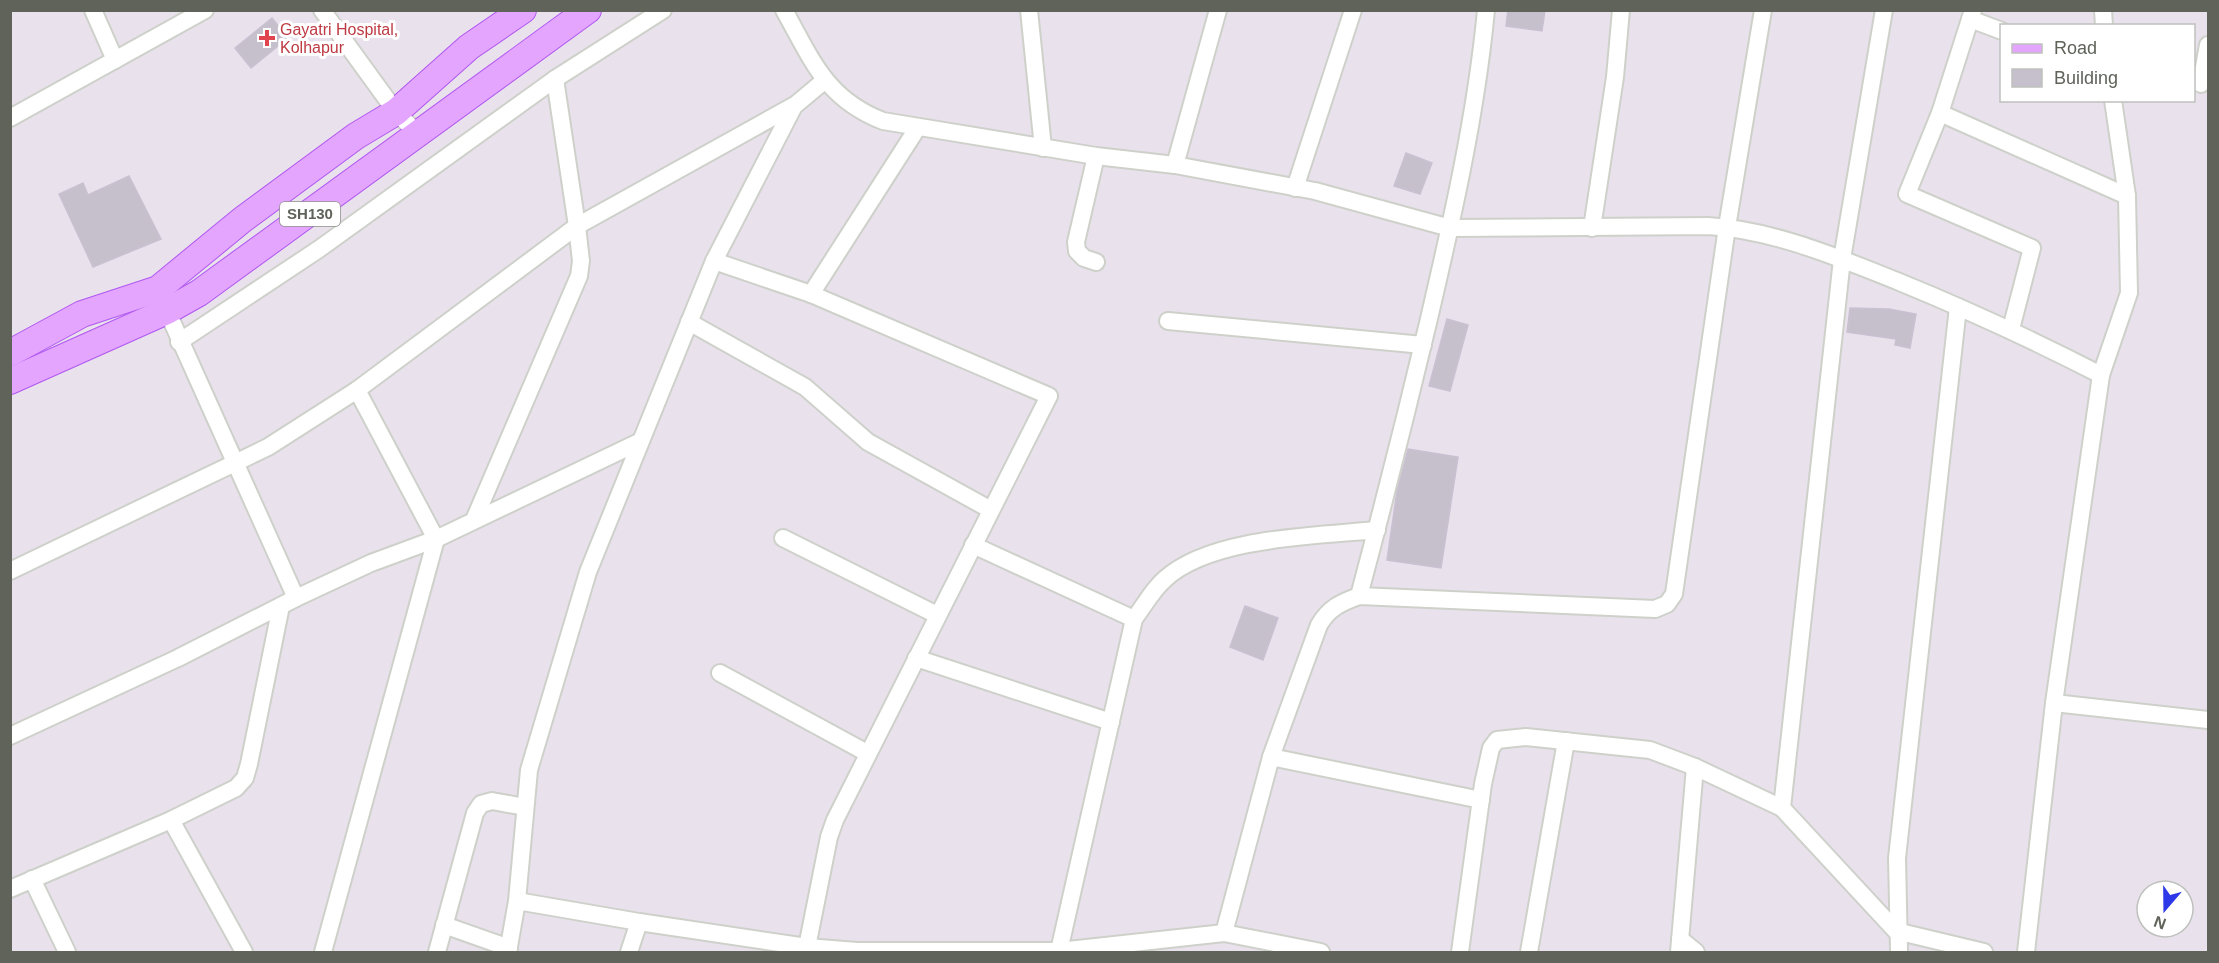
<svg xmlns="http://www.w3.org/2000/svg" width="2219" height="963" font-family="Helvetica,sans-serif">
  <rect width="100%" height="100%" fill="#e9e2ed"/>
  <g fill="#c5c0cb" stroke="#cac0d2" stroke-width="1.5">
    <path d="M1508,10H1545L1542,31L1506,26Z"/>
    <path d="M272,18L288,38L251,68L235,48Z"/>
    <path d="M1406,153L1432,163L1420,194L1394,186Z"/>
    <path d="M129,176L161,239L93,267L59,194L83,183L88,195Z"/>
    <path d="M1850,308L1889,309L1916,314L1910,348L1895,345L1896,339L1847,332Z"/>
    <path d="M1447,319L1468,325L1450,391L1429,386Z"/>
    <path d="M1408,449L1458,457L1441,568L1387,560L1397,491Z"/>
    <path d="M1245,606L1278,618L1263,660L1230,647Z"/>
  </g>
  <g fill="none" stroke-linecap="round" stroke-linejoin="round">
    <defs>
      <g id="minor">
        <path d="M93,10L115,60"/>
        <path d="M322,10L396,112L418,134"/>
        <path d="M784,10C812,60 826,99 883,121L1096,156L1175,165L1315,191L1450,228L1708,226C1773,230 1837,257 1897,281C1968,310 2033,340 2101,375"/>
        <path d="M1029,10L1043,148"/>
        <path d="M1973,10L1940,113L1907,194L2032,248L2011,329"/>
        <path d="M2103,10L2104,26"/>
        <path d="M1970,19L2002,31"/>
        <path d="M2201,84L2208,45"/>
        <path d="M1940,113L2127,196"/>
        <path d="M10,118L205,10"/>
        <path d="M1175,165L1218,10"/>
        <path d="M1295,188L1353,10"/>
        <path d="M1592,228L1615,77L1621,10"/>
        <path d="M714,261L811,294L1049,396L835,820L829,837L807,947"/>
        <path d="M1096,262L1084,258L1077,251L1076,242L1096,156"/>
        <path d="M811,294L918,127"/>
        <path d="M164,304L296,598"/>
        <path d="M1168,321L1423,345"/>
        <path d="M689,322L805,387L868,442L991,510"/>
        <path d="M179,342L319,249L555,79L663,10"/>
        <path d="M357,390L577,226L793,106"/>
        <path d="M474,520L579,276L581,261L577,226L555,79"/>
        <path d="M783,538L937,615"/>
        <path d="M973,545L1134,619"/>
        <path d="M10,571L268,447L357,390L436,539L323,952"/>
        <path d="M1359,596C1383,506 1406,415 1428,323C1452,220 1476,116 1486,10"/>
        <path d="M916,658L1111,722"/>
        <path d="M720,673L867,753"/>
        <path d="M2054,703L2208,720"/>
        <path d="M10,736L178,658L296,598L371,563L436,539L639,442"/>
        <path d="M1271,757L1481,800"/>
        <path d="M1782,808L1896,931L1984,952"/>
        <path d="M171,820L244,952"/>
        <path d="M32,879L67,952"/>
        <path d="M10,889L171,820L236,788L245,778L249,764L281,606"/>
        <path d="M517,901L639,922L629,952"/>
        <path d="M639,922L807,947L857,951H1059L1224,933L1321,952"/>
        <path d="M444,925L509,948"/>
        <path d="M1224,933L1271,757L1319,625C1329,608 1340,603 1359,596L1655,609L1667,604L1674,594L1727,227L1763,10"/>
        <path d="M1680,939L1696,952"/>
        <path d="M1059,951L1134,619C1144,606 1153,589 1165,579C1211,537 1316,536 1377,530"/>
        <path d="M437,952L475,813L481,804L492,801L525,807"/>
        <path d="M508,952L517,901L529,770L588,572L714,261L794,106L824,81"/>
        <path d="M1460,952L1483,784L1491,748L1497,740L1526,737L1650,750L1695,767"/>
        <path d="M1529,952L1566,741"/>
        <path d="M1679,952L1695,767L1782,808L1842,259L1884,10"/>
        <path d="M1899,952L1897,858L1958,307"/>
        <path d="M2026,952L2054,703L2101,375L2129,293L2127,196L2113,100"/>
      </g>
      <g id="primary">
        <path d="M10,353L82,314L158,289L242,220L356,136L396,112L469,47L523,10"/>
        <path d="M10,381L167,311L199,293L588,10"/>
      </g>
    </defs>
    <use href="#minor" stroke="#ced1ca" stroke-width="20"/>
    <use href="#primary" stroke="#b057f0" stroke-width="28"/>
    <use href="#minor" stroke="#fff" stroke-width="16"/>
    <use href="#primary" stroke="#e3a5fe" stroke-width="26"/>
  </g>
  <path fill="#e0444e" stroke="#fff" stroke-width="2" d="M264 29h6v6h6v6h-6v6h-6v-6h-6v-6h6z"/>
  <g text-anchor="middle" stroke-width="6" stroke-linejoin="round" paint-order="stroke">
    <rect fill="#fff" stroke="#8f928c" stroke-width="1.5" x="280" y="202" width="60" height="24" rx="4.5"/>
    <g font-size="15" font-weight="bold" fill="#5f635a">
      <text x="310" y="219">SH130</text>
    </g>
    <g font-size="16" fill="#be3a42" stroke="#fff" text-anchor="start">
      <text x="280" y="35">Gayatri Hospital,<tspan x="280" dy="18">Kolhapur</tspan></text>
    </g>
  </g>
  <rect width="2219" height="963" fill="none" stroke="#5f635a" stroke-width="24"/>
  <rect x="2000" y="24" width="195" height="78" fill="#ffffff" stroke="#bfc1bd" stroke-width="1.5"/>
  <rect x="2012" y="44" width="30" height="9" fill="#e3a5fe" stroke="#bfc1bd" stroke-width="1.5"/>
  <text x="2054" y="54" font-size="18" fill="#5f635a">Road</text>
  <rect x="2012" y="69" width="30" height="18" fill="#c5c0cb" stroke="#bfc1bd" stroke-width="1.5"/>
  <text x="2054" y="84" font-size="18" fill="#5f635a">Building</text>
  <g transform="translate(2165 909) rotate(200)"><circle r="28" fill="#ffffff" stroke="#bfc1bd" stroke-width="1.5"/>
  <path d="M0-4.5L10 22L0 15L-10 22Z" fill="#2d39e8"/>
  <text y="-9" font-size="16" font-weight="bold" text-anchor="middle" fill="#5f635a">N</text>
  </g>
</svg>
